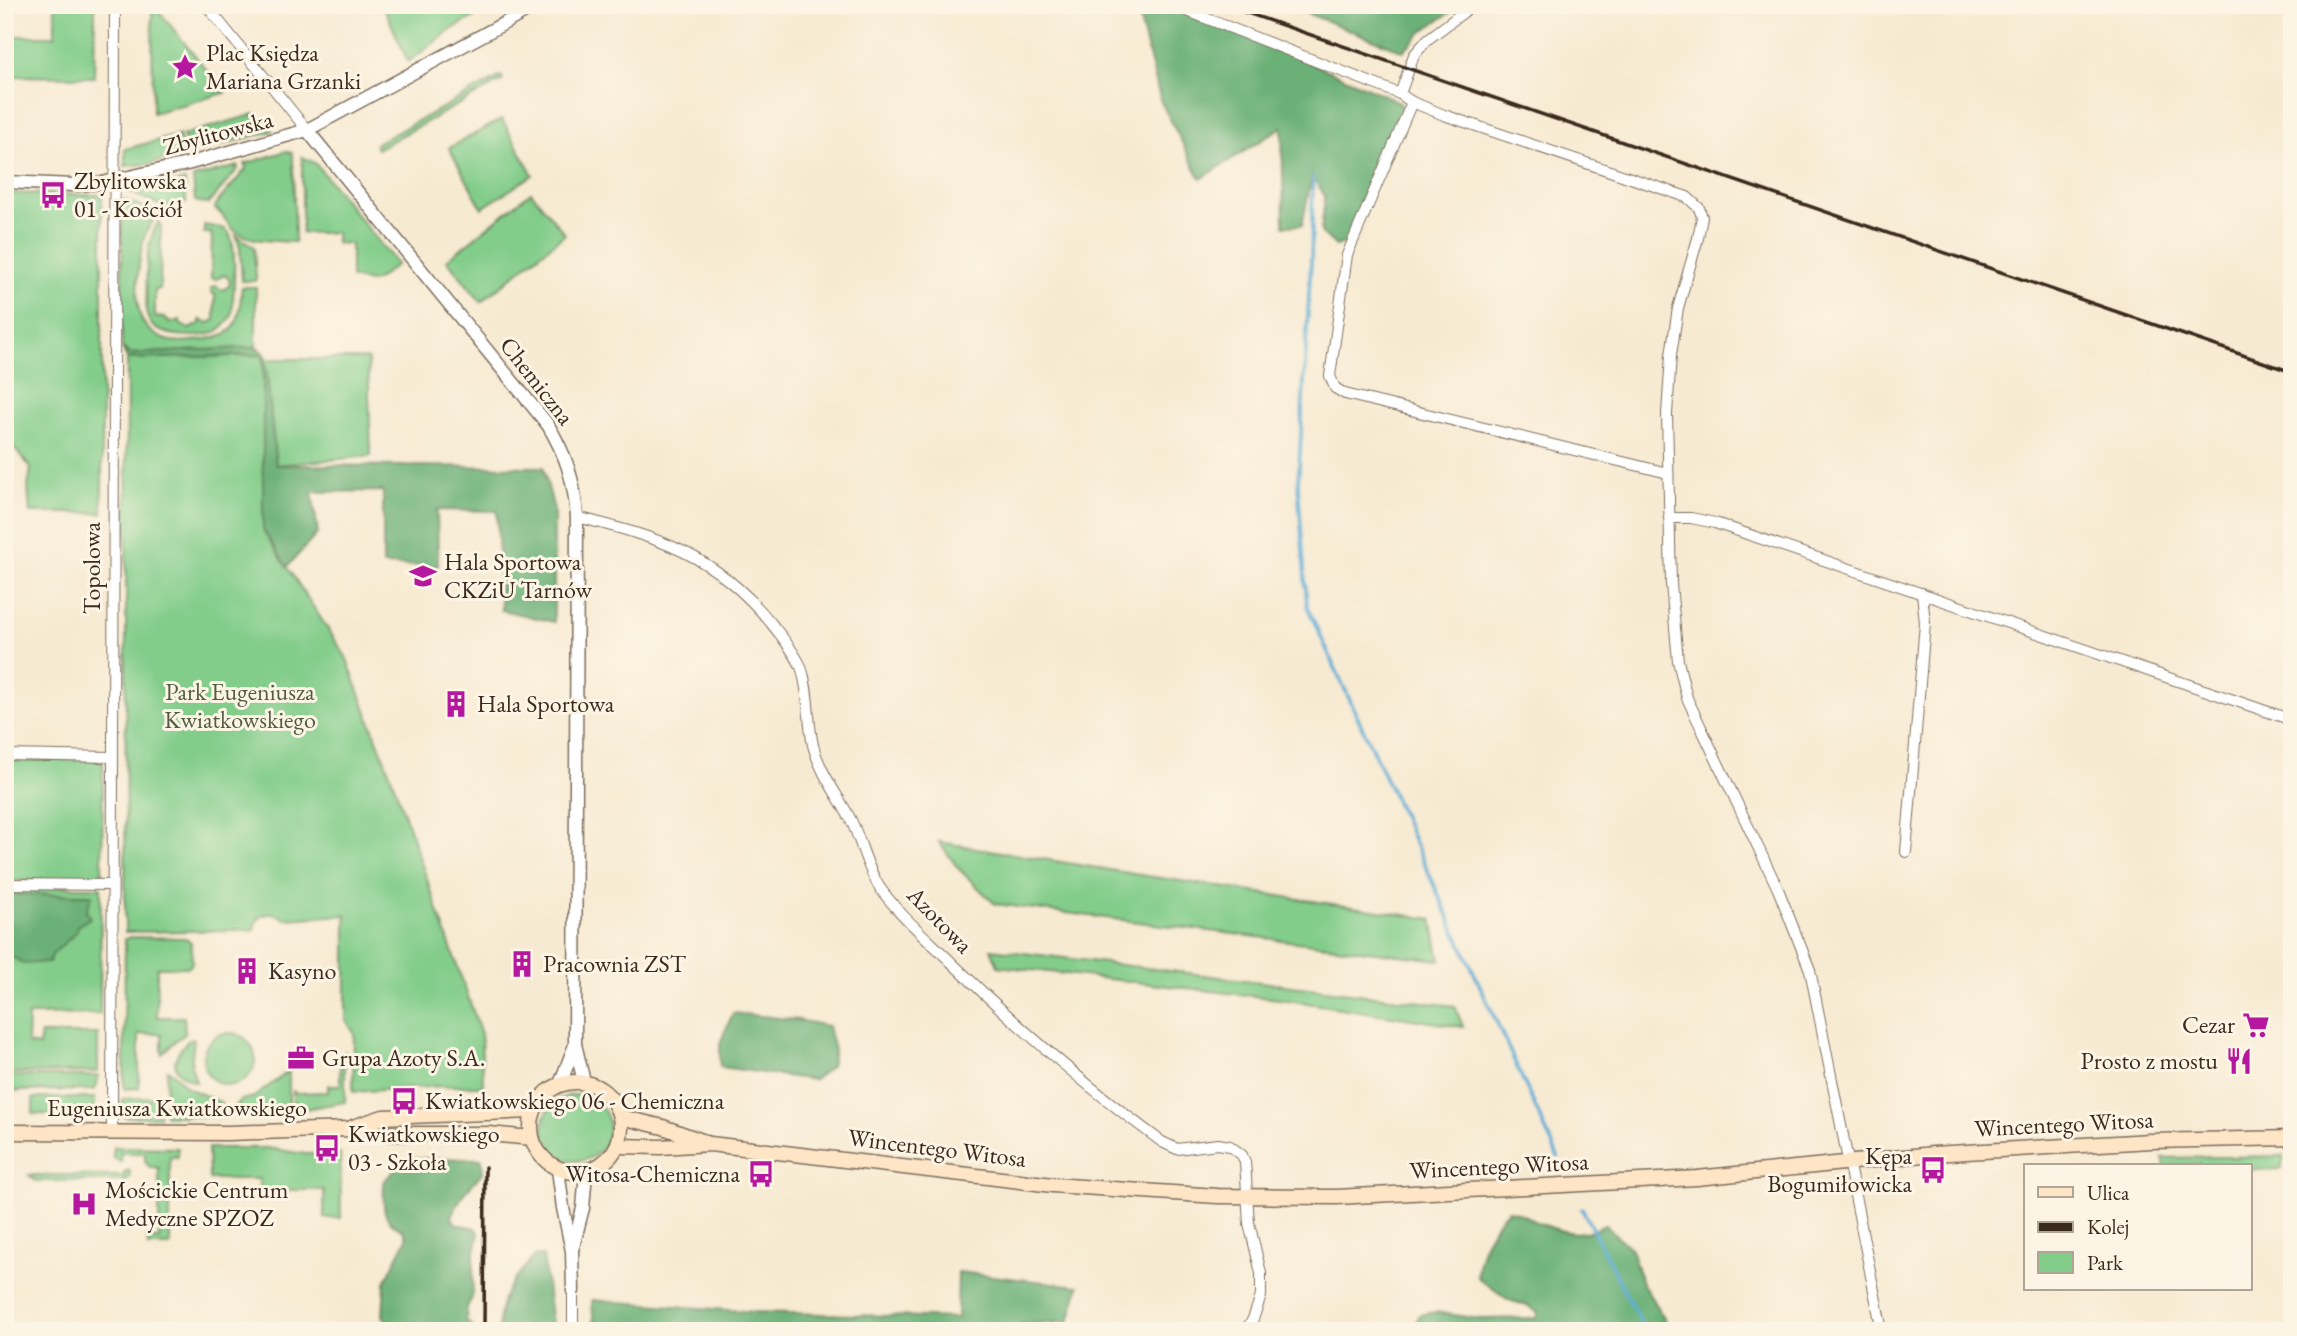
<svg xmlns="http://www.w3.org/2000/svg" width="2297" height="1336" font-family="'EB Garamond',serif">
  <rect width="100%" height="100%" fill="#fcf5e5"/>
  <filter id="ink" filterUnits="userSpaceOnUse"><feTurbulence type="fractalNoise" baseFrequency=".0143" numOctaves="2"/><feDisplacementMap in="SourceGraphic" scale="14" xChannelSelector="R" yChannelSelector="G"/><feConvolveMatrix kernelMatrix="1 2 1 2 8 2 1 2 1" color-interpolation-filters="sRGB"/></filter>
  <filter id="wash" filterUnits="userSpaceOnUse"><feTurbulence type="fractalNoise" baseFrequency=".00686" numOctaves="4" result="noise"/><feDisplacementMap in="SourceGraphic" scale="28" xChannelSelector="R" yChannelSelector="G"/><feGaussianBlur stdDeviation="1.57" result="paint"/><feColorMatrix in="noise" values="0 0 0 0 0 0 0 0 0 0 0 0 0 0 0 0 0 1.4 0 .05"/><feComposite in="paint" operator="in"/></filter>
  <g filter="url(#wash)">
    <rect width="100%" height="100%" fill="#f7ead2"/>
    <g fill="#83cd8b" stroke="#5f7c54" stroke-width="2">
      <path d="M55,5H95L94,77L5,76V36H55Z"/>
      <path d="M152,5H154L225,93L153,113Z"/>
      <path d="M383,5H495L451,30L408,62Z"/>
      <path d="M501,76L503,80L377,149L375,144Z"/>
      <path d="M255,114L273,131L189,153L183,135Z"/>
      <path d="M502,119L533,175L482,208L449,148Z"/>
      <path d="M179,135L184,155L149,164L125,166V149Z"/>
      <path d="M286,151L292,153L293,158L295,242C275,240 251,243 234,230C226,224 225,214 215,209L216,204L246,169L245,164Z"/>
      <path d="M302,157L315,163L397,264L377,280L370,282L351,278V244L336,243V233H302Z"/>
      <path d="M238,166V169L208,204L195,201L193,178Z"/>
      <path d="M185,181L186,202L171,203L166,208L130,192Z"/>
      <path d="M531,192L565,234L481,302L447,260Z"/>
      <path d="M5,193L102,195V513H30L28,487L31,468L5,437Z"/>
      <path d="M122,199L157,212C155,220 148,226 145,235C139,254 134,296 140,315C143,326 154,336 166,340C180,344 223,340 233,328C241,317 240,300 242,287H256V348L130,354L122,348Z"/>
      <path d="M159,221L161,225L160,289L155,290V317L165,318L170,323L180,320V324L189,329L200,324V320L209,323L215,320V294L211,293V288L216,286L223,290L230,285L229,279L225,275L216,279L211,278L212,239L211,233H204V225C211,227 221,226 226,230C239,239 233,299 232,315C229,321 224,327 217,331C204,339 164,337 153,326C149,322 147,316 146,311C148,281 142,248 159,221Z"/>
      <path d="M236,235L254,247L256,281H242L240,248Z"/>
      <path d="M263,355V530L346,657L392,779L481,1034L483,1086H442L353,1092L354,1033L346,1020V915L285,919C271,910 257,912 254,930L125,932L127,359Z"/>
      <path d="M265,359H368L371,456L275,465Z"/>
      <path d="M5,759L103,760L102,881H5Z"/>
      <path d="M939,842L1134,874L1432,919L1440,960L995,904L958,868Z"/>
      <path d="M5,887H101L100,1014L28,1015L27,1044L39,1046L41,1034H98V1072L5,1073Z"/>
      <path d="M131,937L185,938L191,942L192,963L189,967H157V1017H184L185,1034L176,1040L162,1054V1034H139V1088L124,1089L125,939Z"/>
      <path d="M991,949L1455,1006L1463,1027L1288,1000L998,966Z"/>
      <circle cx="229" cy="1059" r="26"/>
      <path d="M190,1039H194L191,1065L196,1082C168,1073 171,1056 190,1039Z"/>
      <path d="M345,1052V1102L293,1111V1091L296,1093L328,1092V1085H340V1055Z"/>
      <path d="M167,1070L172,1072L188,1088L220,1102L223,1107V1116H165Z"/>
      <path d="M289,1071V1112L268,1116L235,1114L236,1106L241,1100L254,1097Z"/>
      <path d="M5,1076H98L97,1085L94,1090L5,1091Z"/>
      <circle cx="576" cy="1128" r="33"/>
      <path d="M159,1097V1117H125L122,1099Z"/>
      <path d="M33,1098H95V1109L86,1115L33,1114Z"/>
      <path d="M113,1147L178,1148V1157H170V1246H148V1239H159V1168L150,1167L145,1162V1153H121V1162L113,1158Z"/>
      <path d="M208,1148H267L305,1154H340L341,1218H324V1190H288L287,1196H260L259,1179H209Z"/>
      <path d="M2284,1156L2281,1169L2250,1170V1166H2199V1163L2165,1166L2163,1158Z"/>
      <path d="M125,1171H130V1177L126,1181H35L29,1175L124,1176Z"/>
    </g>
    <g fill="#6ab077" stroke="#526d4a" stroke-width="2">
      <path d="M1136,5H1162L1263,42L1400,102L1403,115L1350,241L1336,246L1321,232L1325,196L1312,176L1302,225L1284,226L1282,127L1201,179L1161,102Z"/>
      <path d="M1286,5H1461L1424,30L1403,51Z"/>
      <path d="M257,347L265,355L276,465L543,467L554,510V622L501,610L497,511L437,510L438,566L383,565V491L312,492L318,533L287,567L263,530V355L127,359L122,348L130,354Z"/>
      <path d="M5,894L92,895L86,911L90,918L77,926V931L52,955L49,962L24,964L5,953V927L8,925L5,918Z"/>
      <path d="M733,1013L798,1020L828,1026L834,1050L831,1066L814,1080L720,1067V1043Z"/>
      <path d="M414,1158L482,1159L483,1172L464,1193L451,1216L456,1224L475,1228L479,1233L474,1256L472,1298L467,1307L466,1321L478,1331H395L383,1316L385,1282L407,1238L404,1231C379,1219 384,1206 384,1181L397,1168L396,1165Z"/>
      <path d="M1508,1210C1521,1212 1528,1218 1539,1223C1564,1233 1581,1238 1605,1225L1631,1249L1642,1283L1672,1331H1411L1420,1315L1436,1312L1479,1319L1536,1318L1538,1313L1528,1306L1509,1300L1477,1277C1478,1252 1490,1228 1508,1210Z"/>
      <path d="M535,1256H543L553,1331H499C497,1296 512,1281 535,1256Z"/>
      <path d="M958,1272L1079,1286L1069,1322L1019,1324L1018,1331H594L592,1300L755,1312L957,1318Z"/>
    </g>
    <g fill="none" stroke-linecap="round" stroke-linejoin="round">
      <g stroke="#5aacd6" stroke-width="3.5">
        <path d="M1313,177L1311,261L1298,485L1307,606L1558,1157"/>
        <path d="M1582,1209L1645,1331"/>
      </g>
    </g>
  </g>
  <g filter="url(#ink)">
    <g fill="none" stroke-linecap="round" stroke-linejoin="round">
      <defs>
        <g id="minor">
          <path d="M206,5L307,130"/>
          <path d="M1172,5L1400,94L1412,102L1444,115L1687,197L1699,208L1702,217L1698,238L1678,308L1671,355L1667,414L1671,584L1678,661L1687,698L1778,889L1810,970L1882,1331"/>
          <path d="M1400,94L1414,55L1428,39L1473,5"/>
          <path d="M1412,102L1347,255L1330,376L1335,388L1345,394L1668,473"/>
          <path d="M577,517C660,538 715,554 771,623C781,636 795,652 801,667C810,692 807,719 813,745C820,773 838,795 851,820C862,843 866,867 880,888C900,916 929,940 953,964C1019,1028 1088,1088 1162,1142L1177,1149L1218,1144L1230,1146L1242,1155L1245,1162L1249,1223L1261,1273V1296L1253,1319L1245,1331"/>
          <path d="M1669,518H1691L1715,523L2292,720"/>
          <path d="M5,755L112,757"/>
          <path d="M1906,852L1925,623L1922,593"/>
          <path d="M5,884L112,885"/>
          <path d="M112,1132L115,5"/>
          <path d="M573,1291V1331"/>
        </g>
        <g id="tertiary">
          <path d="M307,130L548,425C567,457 574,480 577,517L575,1044L584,1082"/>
          <path d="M5,182L73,185L102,183L187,164L307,130L538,5"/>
          <path d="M560,1084L575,1045"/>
          <path d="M558,1169L563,1208L572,1251L573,1291"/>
          <path d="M573,1247L583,1208L586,1172"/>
        </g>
        <g id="secondary">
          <circle cx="576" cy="1127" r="45"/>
          <path d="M621,1117L663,1127L705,1142"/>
          <path d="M353,1127L383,1117L534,1111"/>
          <path d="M5,1132L228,1133L348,1129L389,1134H489L532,1138"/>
          <path d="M618,1146L660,1147L710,1144L1053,1185L1217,1196L1336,1197L1697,1178L1933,1154L2150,1141L2292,1138"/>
        </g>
      </defs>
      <use href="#minor" stroke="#7d6d5d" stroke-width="12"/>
      <use href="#tertiary" stroke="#7d6d5d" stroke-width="15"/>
      <use href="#secondary" stroke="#7d6d5d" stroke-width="17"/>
      <use href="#minor" stroke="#fff" stroke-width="10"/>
      <use href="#tertiary" stroke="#fff" stroke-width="12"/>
      <use href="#secondary" stroke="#fde5c5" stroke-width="14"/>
      <g stroke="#3b2a1e" stroke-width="3.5">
        <path d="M1224,5L2292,372"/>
        <path d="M484,1331L485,1167"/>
      </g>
    </g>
  </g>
  <defs>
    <symbol id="sight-bare" viewBox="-9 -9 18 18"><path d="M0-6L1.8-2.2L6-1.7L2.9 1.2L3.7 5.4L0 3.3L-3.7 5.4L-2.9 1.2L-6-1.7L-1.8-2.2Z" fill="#b5179e" stroke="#fcf5e5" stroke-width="2.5" paint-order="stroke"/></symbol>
    <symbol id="bus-bare" viewBox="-9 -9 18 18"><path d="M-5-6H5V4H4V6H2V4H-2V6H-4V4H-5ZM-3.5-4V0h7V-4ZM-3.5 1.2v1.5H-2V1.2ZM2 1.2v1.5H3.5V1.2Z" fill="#b5179e" stroke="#fcf5e5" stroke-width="2.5" paint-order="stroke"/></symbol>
    <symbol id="school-bare" viewBox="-9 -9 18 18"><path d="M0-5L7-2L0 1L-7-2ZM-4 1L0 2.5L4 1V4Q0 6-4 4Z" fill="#b5179e" stroke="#fcf5e5" stroke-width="2.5" paint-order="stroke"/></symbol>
    <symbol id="building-bare" viewBox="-9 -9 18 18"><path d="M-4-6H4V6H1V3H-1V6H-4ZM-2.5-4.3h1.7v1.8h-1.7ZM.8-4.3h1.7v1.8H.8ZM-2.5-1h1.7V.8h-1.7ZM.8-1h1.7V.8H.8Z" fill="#b5179e" stroke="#fcf5e5" stroke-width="2.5" paint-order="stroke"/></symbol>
    <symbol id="supermarket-bare" viewBox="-9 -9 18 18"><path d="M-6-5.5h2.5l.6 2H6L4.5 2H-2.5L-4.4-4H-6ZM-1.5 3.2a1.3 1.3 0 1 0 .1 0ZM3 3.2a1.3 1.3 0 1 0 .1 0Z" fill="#b5179e" stroke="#fcf5e5" stroke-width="2.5" paint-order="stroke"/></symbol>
    <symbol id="office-bare" viewBox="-9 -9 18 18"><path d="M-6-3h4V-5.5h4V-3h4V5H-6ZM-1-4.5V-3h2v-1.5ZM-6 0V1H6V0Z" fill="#b5179e" stroke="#fcf5e5" stroke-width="2.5" paint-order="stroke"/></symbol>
    <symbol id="restaurant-bare" viewBox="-9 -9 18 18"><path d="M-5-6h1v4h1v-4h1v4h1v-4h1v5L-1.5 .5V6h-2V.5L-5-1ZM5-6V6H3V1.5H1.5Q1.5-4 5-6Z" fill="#b5179e" stroke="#fcf5e5" stroke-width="2.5" paint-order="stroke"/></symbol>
    <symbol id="hospital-bare" viewBox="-9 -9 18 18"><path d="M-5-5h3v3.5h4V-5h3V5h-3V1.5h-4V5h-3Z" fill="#b5179e" stroke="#fcf5e5" stroke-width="2.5" paint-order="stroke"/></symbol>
  </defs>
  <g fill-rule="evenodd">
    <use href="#sight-bare" x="166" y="48" width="38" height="38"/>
    <use href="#bus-bare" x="34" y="176" width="38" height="38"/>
    <use href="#school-bare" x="404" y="557" width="38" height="38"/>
    <use href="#building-bare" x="437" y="685" width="38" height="38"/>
    <use href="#building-bare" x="503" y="945" width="38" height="38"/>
    <use href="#building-bare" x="228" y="952" width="38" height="38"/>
    <use href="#supermarket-bare" x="2237" y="1006" width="38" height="38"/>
    <use href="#office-bare" x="282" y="1039" width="38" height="38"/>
    <use href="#restaurant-bare" x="2220" y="1042" width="38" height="38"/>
    <use href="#bus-bare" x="385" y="1082" width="38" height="38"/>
    <use href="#bus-bare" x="308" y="1129" width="38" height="38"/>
    <use href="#bus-bare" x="1914" y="1151" width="38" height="38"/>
    <use href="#bus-bare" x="742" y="1155" width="38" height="38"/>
    <use href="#hospital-bare" x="65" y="1185" width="38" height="38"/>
  </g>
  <g text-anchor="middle" stroke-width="6" stroke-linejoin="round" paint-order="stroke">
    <g font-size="24" fill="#3b2a1e" stroke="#fcf5e5" text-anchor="start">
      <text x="206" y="61">Plac Księdza<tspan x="206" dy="28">Mariana Grzanki</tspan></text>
      <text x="74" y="189">Zbylitowska<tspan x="74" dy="28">01 - Kościół</tspan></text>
      <text x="444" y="570">Hala Sportowa<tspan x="444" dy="28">CKZiU Tarnów</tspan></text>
      <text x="477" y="712">Hala Sportowa</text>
      <text x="543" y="972">Pracownia ZST</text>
      <text x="268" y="979">Kasyno</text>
      <text x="2235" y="1033" text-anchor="end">Cezar</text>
      <text x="322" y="1066">Grupa Azoty S.A.</text>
      <text x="2218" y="1069" text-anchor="end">Prosto z mostu</text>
      <text x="425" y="1109">Kwiatkowskiego 06 - Chemiczna</text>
      <text x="348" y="1142">Kwiatkowskiego<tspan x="348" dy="28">03 - Szkoła</tspan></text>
      <text x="1912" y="1164" text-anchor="end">Kępa<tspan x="1912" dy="28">Bogumiłowicka</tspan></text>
      <text x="740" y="1182" text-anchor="end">Witosa-Chemiczna</text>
      <text x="105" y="1198">Mościckie Centrum<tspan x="105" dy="28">Medyczne SPZOZ</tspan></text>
    </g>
    <g font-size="24" fill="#3b2a1e" stroke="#fcf5e5">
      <text transform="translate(218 133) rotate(-15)" y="8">Zbylitowska</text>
      <text transform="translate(537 381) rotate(52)" y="8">Chemiczna</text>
      <text transform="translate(92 568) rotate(-90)" y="8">Topolowa</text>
      <text transform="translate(940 920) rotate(46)" y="8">Azotowa</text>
      <text x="177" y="1116">Eugeniusza Kwiatkowskiego</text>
      <text transform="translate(2064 1124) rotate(-3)" y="8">Wincentego Witosa</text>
      <text transform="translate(937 1148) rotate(7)" y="8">Wincentego Witosa</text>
      <text transform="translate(1499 1166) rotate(-3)" y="8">Wincentego Witosa</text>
    </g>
    <g font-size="24" fill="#515b3f" stroke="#fcf5e5">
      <text x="240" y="700">Park Eugeniusza<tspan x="240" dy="28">Kwiatkowskiego</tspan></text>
    </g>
  </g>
  <rect width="2297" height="1336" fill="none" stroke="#fcf5e5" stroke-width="28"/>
  <rect x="2024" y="1164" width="228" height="126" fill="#fcf5e5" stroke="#afa495" stroke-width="2"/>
  <rect x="2038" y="1187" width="35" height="10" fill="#fde5c5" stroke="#afa495" stroke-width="2"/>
  <text x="2087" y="1200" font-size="21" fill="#3b2a1e">Ulica</text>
  <rect x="2038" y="1222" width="35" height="10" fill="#3b2a1e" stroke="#afa495" stroke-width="2"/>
  <text x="2087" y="1234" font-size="21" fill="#3b2a1e">Kolej</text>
  <rect x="2038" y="1252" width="35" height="21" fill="#83cd8b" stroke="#afa495" stroke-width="2"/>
  <text x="2087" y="1270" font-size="21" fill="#3b2a1e">Park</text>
</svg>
